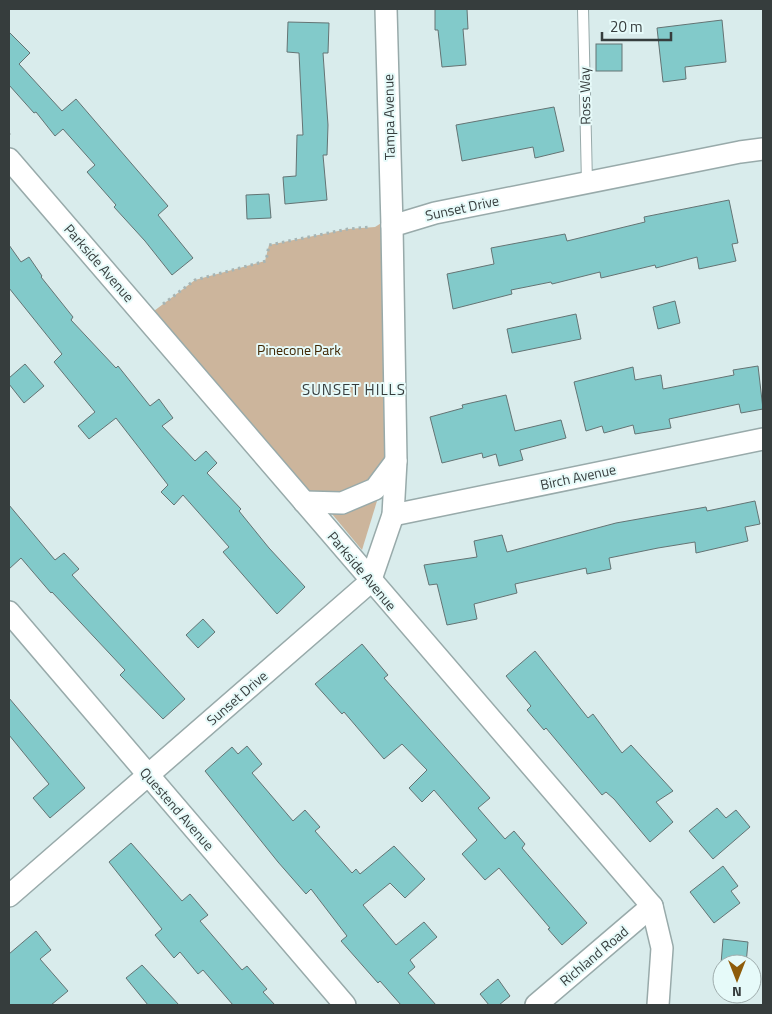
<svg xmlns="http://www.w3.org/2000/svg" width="772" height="1014" font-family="'Titillium Web',sans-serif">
  <rect width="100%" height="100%" fill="#d9ecec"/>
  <g fill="#ccb59c">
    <path d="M391,217L396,461L375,489L304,502L146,317L195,280L265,261L269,245L348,229L375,227Z"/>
    <path d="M377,501L362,550L332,514Z"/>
  </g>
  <g fill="#82caca" stroke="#647474">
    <path d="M435,9H467L468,29H463L466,65L442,67L438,30H435Z"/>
    <path d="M722,20L726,62L685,67L686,79L663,82L657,28Z"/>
    <path d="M288,22L329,23L328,53H323L328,125L327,155H323L327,200L285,204L283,177L296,176L297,135H303L299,53L287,52Z"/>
    <path d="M9,32L30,53L19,64L62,111L76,99L168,206L158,215L193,258L172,275L145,241L114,207L116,205L87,172L95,165L63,129L55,136L36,112L34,113L9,85Z"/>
    <rect x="596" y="44" width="26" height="27"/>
    <path d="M554,107L564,151L535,158L533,147L462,161L456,125Z"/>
    <path d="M269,194L271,218L247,219L246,195Z"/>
    <path d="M729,200L738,243L732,244L736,261L699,269L697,257L656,268L655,265L601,278L600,272L552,284L551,282L511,290L512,294L453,309L447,274L494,264L491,248L565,234L567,241L645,222L644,217Z"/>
    <path d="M9,245L21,262L29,257L42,276L41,277L73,317L71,320L116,368L118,366L150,406L159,399L173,418L162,426L195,461L206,451L217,463L207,473L241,509L239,511L269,548L305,587L277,614L223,552L229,547L183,495L174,505L161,492L168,485L116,418L89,439L78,426L95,412L54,362L62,354L9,288Z"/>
    <path d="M675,301L680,323L658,329L653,307Z"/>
    <path d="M576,314L581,339L512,353L507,329Z"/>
    <path d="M25,364L44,386L24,403L9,384V378Z"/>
    <path d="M758,366L763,409L741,413L739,404L669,419L671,428L635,434L633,425L604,433L602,426L586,431L574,382L633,367L635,380L661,375L663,389L734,375L733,370Z"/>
    <path d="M506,395L515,431L561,420L566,438L520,450L523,460L499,466L496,454L483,458L482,453L442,463L430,417L463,408L462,405Z"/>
    <path d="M755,501L760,524L745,527L748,541L696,553L695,542L658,548L609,558L611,569L587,574L586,568L515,584L517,593L474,604L477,619L447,625L437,584L429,585L424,565L477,557L474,541L502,535L507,552L616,523L706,507L707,511Z"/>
    <path d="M9,505L55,560L64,553L79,569L72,575L185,699L163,719L120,675L125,670L52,592L51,593L21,558L9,569Z"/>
    <path d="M203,619L215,632L198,648L186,635Z"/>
    <path d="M362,644L388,675L384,678L490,798L478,808L505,839L514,831L525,844L522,848L587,923L562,945L548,929L550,928L499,868L485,880L462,854L477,840L434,790L422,802L409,788L427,770L402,744L384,759L344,712L342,714L315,684Z"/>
    <path d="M535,651L588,718L593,714L622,753L631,745L673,791L656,802L673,822L650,842L614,799L606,792L602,795L546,728L544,730L527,710L531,706L506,676Z"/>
    <path d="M9,698L85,788L50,818L33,798L49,784L9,735Z"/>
    <path d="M247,746L262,764L252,773L293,821L305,810L320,827L315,831L352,873L356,869L360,874L394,846L425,879L405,898L390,883L363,905L396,945L424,922L437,937L410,960L415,967L408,973L436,1005H401L380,981L378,983L341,941L347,936L311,889L306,894L278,862L205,771L232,747L238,754Z"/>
    <path d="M717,808L726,818L736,810L750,827L713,859L689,831Z"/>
    <path d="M131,843L182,901L190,894L208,915L200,921L242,970L247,966L267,989L263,992L275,1005H233L203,970L198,974L180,952L174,958L155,935L162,929L109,862Z"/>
    <path d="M723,866L738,886L731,891L740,903L714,923L690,892Z"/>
    <path d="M36,931L51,950L40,959L68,991L51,1005H9V954Z"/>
    <path d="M723,939L748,942L746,964H721Z"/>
    <path d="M142,965L179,1005H148L126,978Z"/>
    <path d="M498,979L510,996L499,1005H489L480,994Z"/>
  </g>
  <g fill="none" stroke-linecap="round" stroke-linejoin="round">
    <defs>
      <path id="service" d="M583,9L587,183"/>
      <g id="minor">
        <path d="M386,9L392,226"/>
        <path d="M9,159L652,906L662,948L658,1005"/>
        <path d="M304,502L342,503L375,489L396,461"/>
        <path d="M393,515L763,439"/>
        <path d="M9,612L345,1005"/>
        <path d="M9,896L370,582L393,515L396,461L392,226L435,213L740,152L763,149"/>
        <path d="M536,1005L652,906"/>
      </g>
    </defs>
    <use href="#service" stroke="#98aaaa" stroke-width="12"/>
    <use href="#minor" stroke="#98aaaa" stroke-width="24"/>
    <g stroke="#a6b5b5" stroke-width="3" stroke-dasharray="2.5 4" stroke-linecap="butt">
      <path d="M9,134L10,133"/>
      <path d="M163,304L195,280L266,261L269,245L348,229L370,227"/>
    </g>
    <use href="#service" stroke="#fff" stroke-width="10"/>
    <use href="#minor" stroke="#fff" stroke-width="21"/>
  </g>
  <g text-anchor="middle" stroke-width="4" stroke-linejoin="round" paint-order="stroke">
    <g font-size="14" fill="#363d3d" stroke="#e6faf9">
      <text transform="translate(585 96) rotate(-91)" y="5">Ross Way</text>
      <text transform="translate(389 117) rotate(-91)" y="5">Tampa Avenue</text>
      <text transform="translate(462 208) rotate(-12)" y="5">Sunset Drive</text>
      <text transform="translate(99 263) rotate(49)" y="5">Parkside Avenue</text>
      <text transform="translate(578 477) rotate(-12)" y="5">Birch Avenue</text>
      <text transform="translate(362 571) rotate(50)" y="5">Parkside Avenue</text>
      <text transform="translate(237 698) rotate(-41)" y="5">Sunset Drive</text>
      <text transform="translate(177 809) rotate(49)" y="5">Questend Avenue</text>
      <text transform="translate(594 956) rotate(-40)" y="5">Richland Road</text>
    </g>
    <g font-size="14" fill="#3e2501" stroke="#e6faf9">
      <text x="299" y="355">Pinecone Park</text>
    </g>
    <g font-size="15" letter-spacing="1" fill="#363d3d" stroke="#e6faf9">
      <text x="354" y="395">SUNSET HILLS</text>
    </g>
  </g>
  <rect width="772" height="1014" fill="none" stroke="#363d3d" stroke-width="20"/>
  <g transform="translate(737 979) rotate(180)"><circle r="24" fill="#e6faf9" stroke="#a0aeae"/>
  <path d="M0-4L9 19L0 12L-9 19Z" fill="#8e5c0a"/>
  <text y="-8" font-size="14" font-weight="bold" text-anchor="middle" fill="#363d3d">N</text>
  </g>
  <path d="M602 32v8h69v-8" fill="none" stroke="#363d3d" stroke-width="2.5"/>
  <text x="610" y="32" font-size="15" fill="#363d3d" stroke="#e6faf9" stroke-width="4" paint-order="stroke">20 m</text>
</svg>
